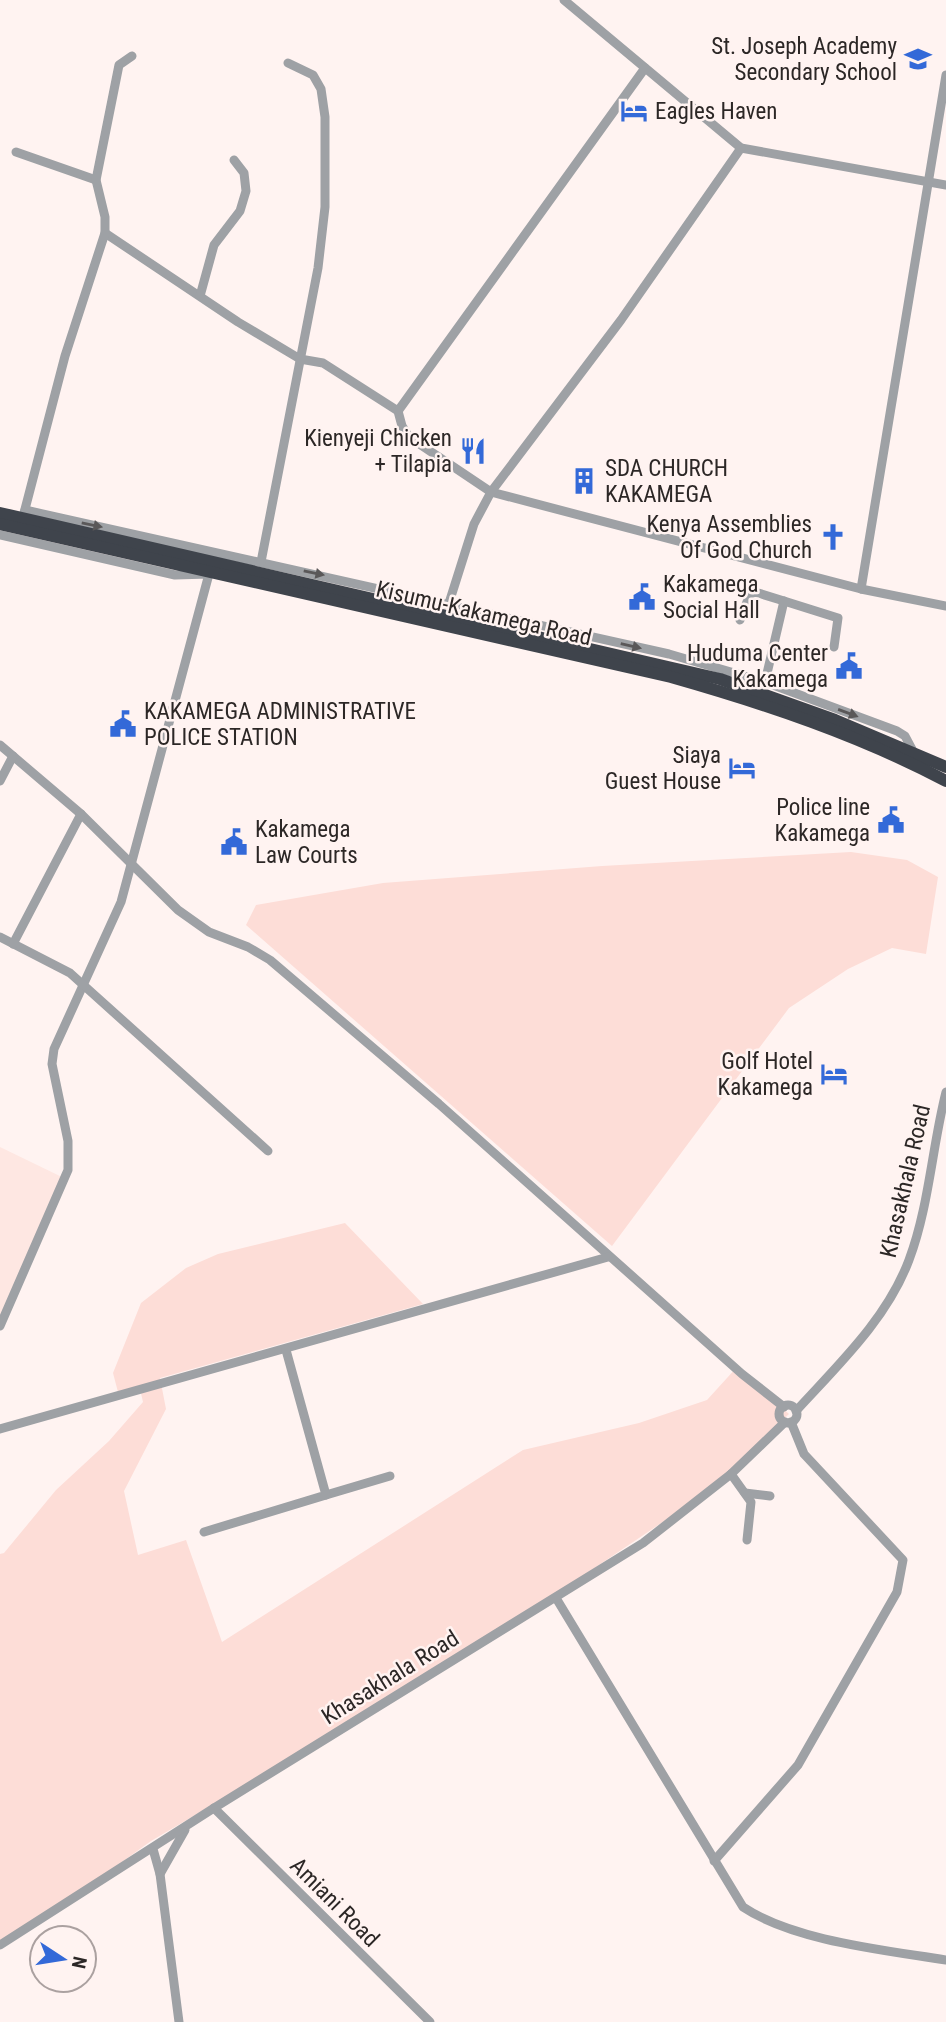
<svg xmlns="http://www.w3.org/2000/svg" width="946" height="2022" font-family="'Roboto Condensed',sans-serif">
  <rect width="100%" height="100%" fill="#fff3f1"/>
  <path fill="#fee7e2" d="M0,1147L66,1179L0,1324Z"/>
  <g fill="#fdddd7">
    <path d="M851,852L907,860L938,877L926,954L892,948L848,969L789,1008L612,1246L246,925L256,905L383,883L602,866Z"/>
    <path d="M345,1223L423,1304L160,1378L166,1409L124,1491L138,1555L186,1540L222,1642L523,1450L639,1423L707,1400L737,1367L789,1414L722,1478L682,1509L553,1596L362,1717L151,1841L75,1896L0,1944V1554L4,1553L56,1490L109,1441L143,1402L140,1389L119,1396L113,1373L141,1303L186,1268L218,1254Z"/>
  </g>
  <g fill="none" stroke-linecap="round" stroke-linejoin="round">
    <g stroke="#9ea1a5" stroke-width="9">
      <path d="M564,0L741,148L946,185"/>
      <path d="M16,152L96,180"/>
      <path d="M105,233L238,322L300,359L323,363L398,411L402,426L409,437L491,492L861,589L946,606"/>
      <path d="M200,296L214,245L240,211L246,191L244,173L234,160"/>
      <path d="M398,411L645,68"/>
      <path d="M25,510L669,654L765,682L897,731L905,736L913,751"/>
      <path d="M24,513L65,356L105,233V217L96,180L119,65L132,56"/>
      <path d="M0,535L175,575L209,574L121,902L54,1049L52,1064L68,1141V1170L0,1326"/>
      <path d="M261,562L318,268L325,207V117L321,89L313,75L288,63"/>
      <path d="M861,589L946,75"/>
      <path d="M449,603L474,524L491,492L621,320L741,148"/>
      <path d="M740,620L750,594L755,592L784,601"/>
      <path d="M765,682L784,601L838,618L834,647"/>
      <path d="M0,745L81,814L178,910L209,932L248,947L270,960L439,1104L742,1374L784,1407"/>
      <path d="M0,781L13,756"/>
      <path d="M0,937L70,973L268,1151"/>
      <path d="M13,944L81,814"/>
      <circle cx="788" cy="1414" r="9"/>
      <path d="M796,1411C838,1365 887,1319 909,1260C929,1207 932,1147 946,1092"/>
      <path d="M0,1429L608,1257"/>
      <path d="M731,1474L751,1502L747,1540"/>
      <path d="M745,1493L770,1496"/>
      <path d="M326,1495L390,1476"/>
      <path d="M204,1532L326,1495L286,1350"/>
      <path d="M556,1598L743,1907C794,1941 885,1950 946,1960"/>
      <path d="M214,1808L430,2022"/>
      <path d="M153,1849L160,1874L179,2022"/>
      <path d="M714,1861L798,1765L897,1592L903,1560L804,1454L791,1422"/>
      <path d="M160,1874L185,1830"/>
      <path d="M0,1945L214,1808L643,1543L731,1474L785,1422"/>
    </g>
    <g stroke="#3f444c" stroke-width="12">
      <path d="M0,513L720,679L835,720L946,767"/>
      <path d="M0,524L671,677C766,704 859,735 946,781"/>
    </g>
  </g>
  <defs><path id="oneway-solid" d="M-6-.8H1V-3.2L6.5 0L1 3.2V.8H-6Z" transform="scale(1.75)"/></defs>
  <g fill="#5a5859">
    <use href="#oneway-solid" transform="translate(92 525) rotate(12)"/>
    <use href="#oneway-solid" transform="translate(314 573) rotate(12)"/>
    <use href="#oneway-solid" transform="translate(631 646) rotate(13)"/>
    <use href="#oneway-solid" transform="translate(848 713) rotate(20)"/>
  </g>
  <defs>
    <symbol id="school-bare" viewBox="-9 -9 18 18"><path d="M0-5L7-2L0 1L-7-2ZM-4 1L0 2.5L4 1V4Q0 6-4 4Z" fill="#3369d8" stroke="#fff3f1" stroke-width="2.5" paint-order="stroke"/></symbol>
    <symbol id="hotel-bare" viewBox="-9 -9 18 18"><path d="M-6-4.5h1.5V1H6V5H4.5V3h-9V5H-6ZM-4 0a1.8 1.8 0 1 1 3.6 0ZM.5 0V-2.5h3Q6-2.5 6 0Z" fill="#3369d8" stroke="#fff3f1" stroke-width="2.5" paint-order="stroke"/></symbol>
    <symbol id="restaurant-bare" viewBox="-9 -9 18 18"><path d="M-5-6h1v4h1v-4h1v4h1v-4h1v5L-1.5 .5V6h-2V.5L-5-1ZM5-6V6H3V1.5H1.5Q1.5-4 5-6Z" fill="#3369d8" stroke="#fff3f1" stroke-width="2.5" paint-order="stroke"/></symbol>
    <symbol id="building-bare" viewBox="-9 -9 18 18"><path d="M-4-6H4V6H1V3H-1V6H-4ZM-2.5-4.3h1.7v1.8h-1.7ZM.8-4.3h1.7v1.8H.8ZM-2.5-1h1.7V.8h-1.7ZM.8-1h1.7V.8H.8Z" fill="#3369d8" stroke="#fff3f1" stroke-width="2.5" paint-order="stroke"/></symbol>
    <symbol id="church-bare" viewBox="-9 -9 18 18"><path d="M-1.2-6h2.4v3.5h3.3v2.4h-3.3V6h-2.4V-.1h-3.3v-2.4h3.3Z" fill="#3369d8" stroke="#fff3f1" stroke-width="2.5" paint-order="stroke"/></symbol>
    <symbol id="civic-bare" viewBox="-9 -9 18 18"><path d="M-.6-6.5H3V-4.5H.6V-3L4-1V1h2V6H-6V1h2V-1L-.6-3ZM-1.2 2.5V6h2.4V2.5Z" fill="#3369d8" stroke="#fff3f1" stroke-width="2.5" paint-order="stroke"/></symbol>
  </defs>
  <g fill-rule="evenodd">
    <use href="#school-bare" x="899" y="40" width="38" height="38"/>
    <use href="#hotel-bare" x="615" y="92" width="38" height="38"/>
    <use href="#restaurant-bare" x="454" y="432" width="38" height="38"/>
    <use href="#building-bare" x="565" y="462" width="38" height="38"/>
    <use href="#church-bare" x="814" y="518" width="38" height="38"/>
    <use href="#civic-bare" x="623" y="578" width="38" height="38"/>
    <use href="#civic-bare" x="830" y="647" width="38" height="38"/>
    <use href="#civic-bare" x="104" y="705" width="38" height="38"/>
    <use href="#hotel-bare" x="723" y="749" width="38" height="38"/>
    <use href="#civic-bare" x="872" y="801" width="38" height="38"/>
    <use href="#civic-bare" x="215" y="823" width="38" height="38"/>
    <use href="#hotel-bare" x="815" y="1055" width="38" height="38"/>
  </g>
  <g text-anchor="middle" stroke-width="5" stroke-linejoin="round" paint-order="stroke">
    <g font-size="23" fill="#2c2726" stroke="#fff3f1" text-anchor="end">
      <text x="897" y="54">St. Joseph Academy<tspan x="897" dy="26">Secondary School</tspan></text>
      <text x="655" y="119" text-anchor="start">Eagles Haven</text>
      <text x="452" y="446">Kienyeji Chicken<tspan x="452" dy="26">+ Tilapia</tspan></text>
      <text x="605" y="476" text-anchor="start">SDA CHURCH<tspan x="605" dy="26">KAKAMEGA</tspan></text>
      <text x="812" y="532">Kenya Assemblies<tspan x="812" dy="26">Of God Church</tspan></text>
      <text x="663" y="592" text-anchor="start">Kakamega<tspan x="663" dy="26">Social Hall</tspan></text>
      <text x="828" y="661">Huduma Center<tspan x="828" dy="26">Kakamega</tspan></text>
      <text x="144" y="719" text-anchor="start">KAKAMEGA ADMINISTRATIVE<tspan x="144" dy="26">POLICE STATION</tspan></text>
      <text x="721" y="763">Siaya<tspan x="721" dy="26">Guest House</tspan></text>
      <text x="870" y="815">Police line<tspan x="870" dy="26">Kakamega</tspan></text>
      <text x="255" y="837" text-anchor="start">Kakamega<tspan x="255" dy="26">Law Courts</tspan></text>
      <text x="813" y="1069">Golf Hotel<tspan x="813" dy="26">Kakamega</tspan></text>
    </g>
    <g font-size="23" fill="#2c2726" stroke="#fff3f1">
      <text transform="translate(484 613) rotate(13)" y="8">Kisumu-Kakamega Road</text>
      <text transform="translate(905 1181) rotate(-77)" y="8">Khasakhala Road</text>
      <text transform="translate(390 1677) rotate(-32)" y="8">Khasakhala Road</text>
      <text transform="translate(335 1902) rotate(45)" y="8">Amiani Road</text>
    </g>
  </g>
  <g transform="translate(63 1959) rotate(102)"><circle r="33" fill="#fff3f1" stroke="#aba1a0" stroke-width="2"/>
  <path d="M0-5L12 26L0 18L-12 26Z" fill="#3369d8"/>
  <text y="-10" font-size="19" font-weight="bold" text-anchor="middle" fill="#2c2726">N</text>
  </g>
</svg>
